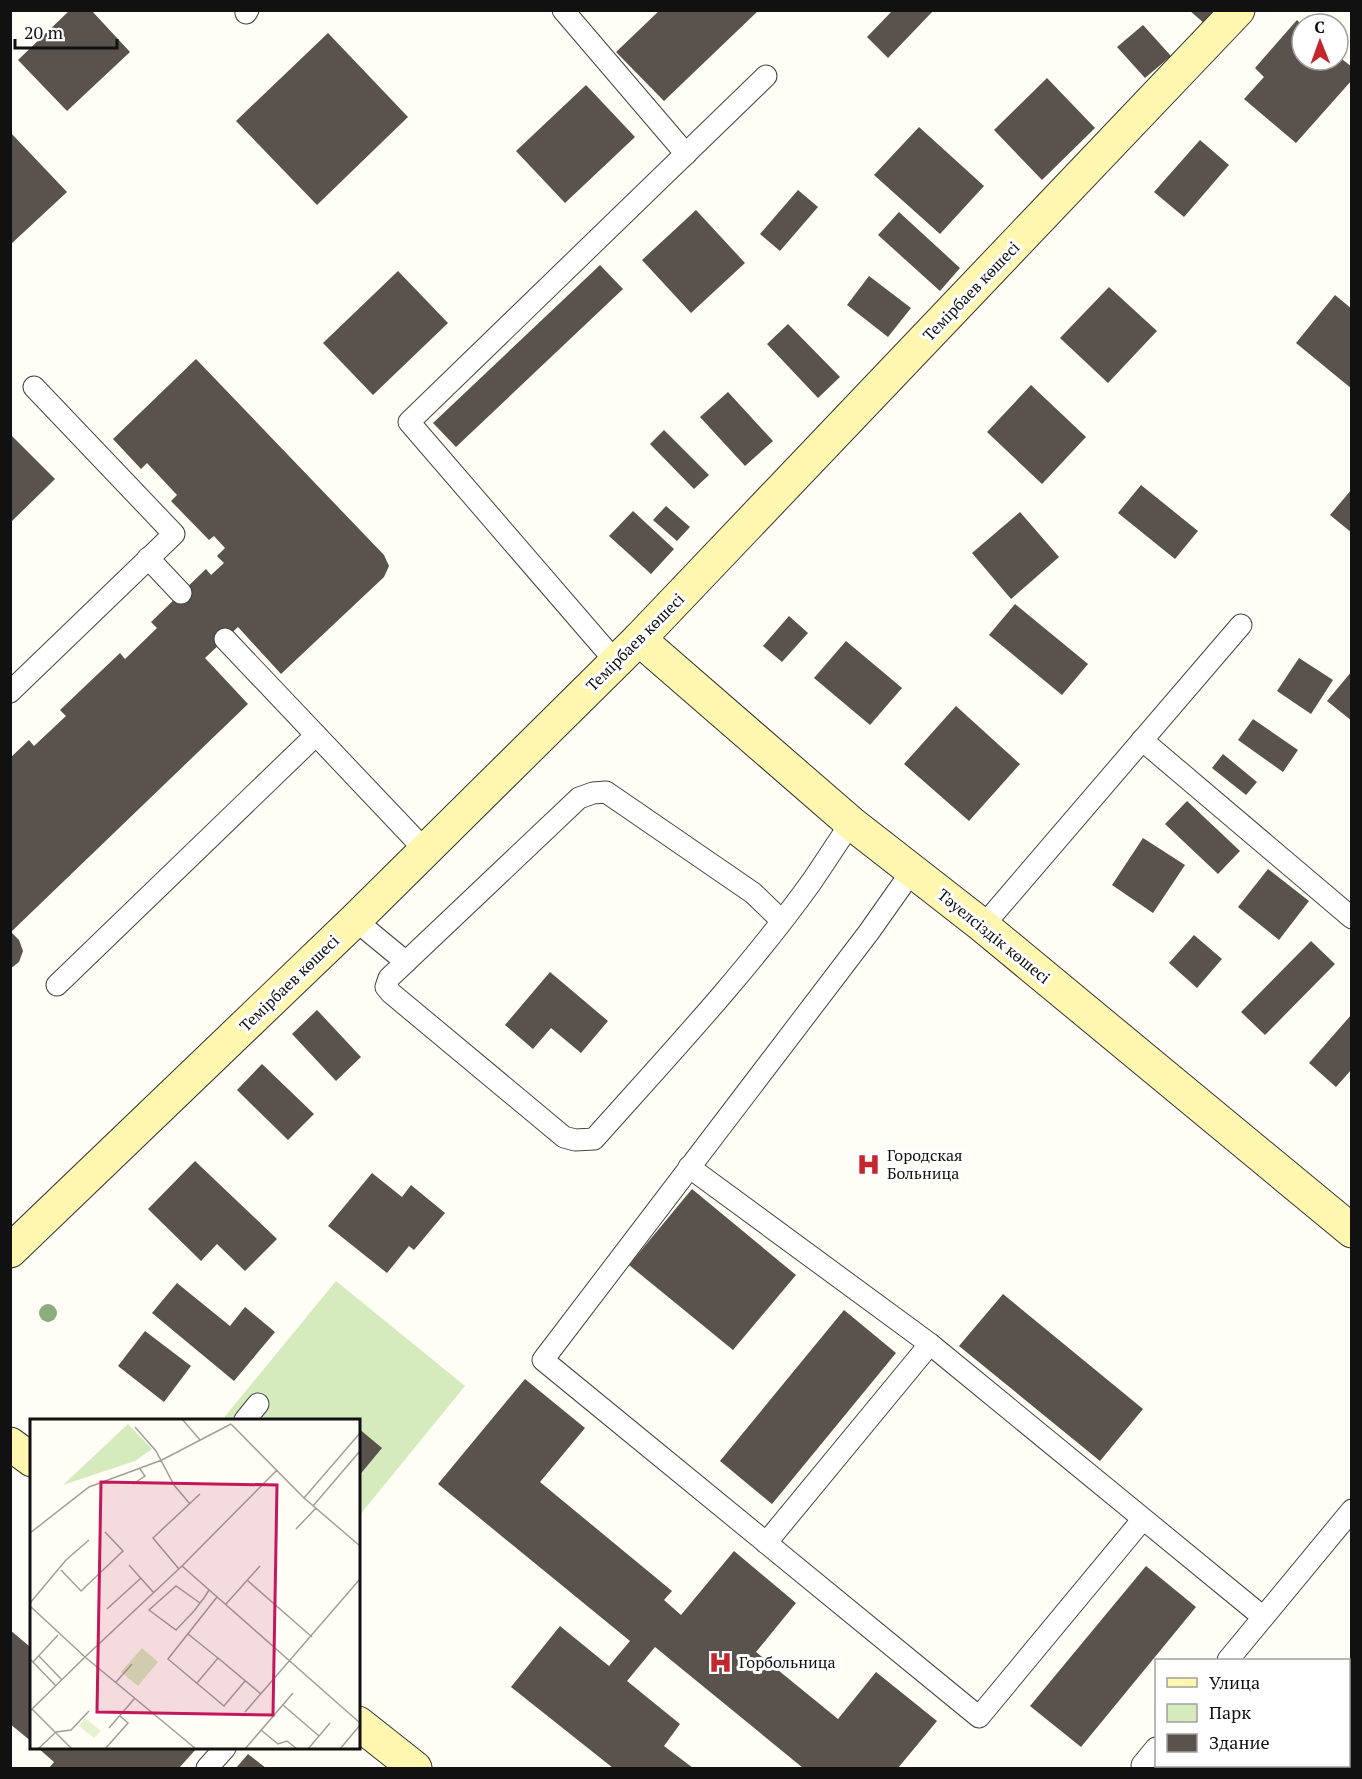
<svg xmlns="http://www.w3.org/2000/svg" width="1362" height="1779" font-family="'PT Serif',serif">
  <rect width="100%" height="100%" fill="#fffdf5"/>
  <path fill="#d5ebbd" d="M336,1281L465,1386L359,1516L358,1420H222Z"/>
  <g fill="#5a524d">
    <path d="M70,10H91L130,52L67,111L18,60Z"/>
    <path d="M660,10H759L664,101L616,52Z"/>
    <path d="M893,10H934L888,58L867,37Z"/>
    <path d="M1189,10H1217L1205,24Z"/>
    <path d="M1297,20L1302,25V60H1338V56L1352,67V80L1296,143L1244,99L1264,77L1255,68Z"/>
    <path d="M1143,25L1171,56L1145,78L1117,47Z"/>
    <path d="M328,33L408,117L317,205L236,121Z"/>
    <path d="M1047,78L1095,128L1042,180L994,130Z"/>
    <path d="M586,85L635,137L565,203L516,151Z"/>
    <path d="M919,127L984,186L940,234L874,175Z"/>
    <path d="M10,132L67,192L10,245Z"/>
    <path d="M1200,140L1229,165L1184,217L1154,192Z"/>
    <path d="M798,190L818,207L780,251L760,234Z"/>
    <path d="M696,210L745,263L691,313L642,260Z"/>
    <path d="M899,212L960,268L940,291L878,235Z"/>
    <path d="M600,265L623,289L456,447L433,423Z"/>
    <path d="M398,271L448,323L373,395L323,343Z"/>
    <path d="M869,276L911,308L888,337L847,305Z"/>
    <path d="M1109,287L1157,331L1108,383L1060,338Z"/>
    <path d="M1335,295L1352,309V389L1296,343Z"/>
    <path d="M788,324L840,377L818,398L767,344Z"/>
    <path d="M196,359L384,555L389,566L384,577L281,674L238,627L205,658L248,704L11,932L19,940L23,951L19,962L10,969V758L29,740L34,746L66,716L60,710L120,653L125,659L157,628L151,622L206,569L211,575L224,563L217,556L225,548L214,536L209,540L171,501L177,495L147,463L141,469L113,439Z"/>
    <path d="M1031,385L1086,437L1042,484L987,432Z"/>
    <path d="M728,392L773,441L745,466L700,417Z"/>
    <path d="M664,430L709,475L694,489L650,444Z"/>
    <path d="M10,434L55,479L10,523Z"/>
    <path d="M1141,485L1198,531L1175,559L1118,513Z"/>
    <path d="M1352,489V533L1330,515Z"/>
    <path d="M666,506L690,527L677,541L653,520Z"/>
    <path d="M633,511L674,549L651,574L609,536Z"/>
    <path d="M1020,512L1059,557L1011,599L972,553Z"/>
    <path d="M1015,604L1088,664L1062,695L989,635Z"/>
    <path d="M789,616L808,633L782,662L763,646Z"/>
    <path d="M846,641L902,688L870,725L814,678Z"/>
    <path d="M1299,658L1333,680L1311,714L1277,691Z"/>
    <path d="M1352,671V721L1327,701Z"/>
    <path d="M956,706L1020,764L969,821L904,764Z"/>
    <path d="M1253,719L1298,750L1283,772L1238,740Z"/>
    <path d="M1223,754L1257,782L1246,795L1212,768Z"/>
    <path d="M1187,801L1240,851L1218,874L1165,824Z"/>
    <path d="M1143,838L1185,865L1153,913L1112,885Z"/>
    <path d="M1268,869L1309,901L1279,940L1238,907Z"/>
    <path d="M1194,935L1222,959L1197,988L1169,963Z"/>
    <path d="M1311,941L1335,964L1265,1035L1241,1012Z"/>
    <path d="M550,972L608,1021L581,1053L551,1028L533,1049L505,1025Z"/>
    <path d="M317,1010L361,1057L336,1081L292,1034Z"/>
    <path d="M1352,1014V1069L1336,1087L1309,1063Z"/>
    <path d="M262,1064L314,1114L288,1140L237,1090Z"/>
    <path d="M195,1161L277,1239L245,1271L217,1244L201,1261L148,1209Z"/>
    <path d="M372,1173L402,1197L411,1185L445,1213L414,1250L409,1246L387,1273L328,1226Z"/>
    <path d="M692,1189L796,1275L733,1350L629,1265Z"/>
    <path d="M177,1283L230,1326L245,1307L275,1332L234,1381L152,1313Z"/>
    <path d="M1003,1294L1143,1409L1100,1461L959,1346Z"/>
    <path d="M844,1310L896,1353L772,1504L720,1461Z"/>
    <path d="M145,1331L191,1366L164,1402L118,1366Z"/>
    <path d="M525,1379L585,1428L540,1482L672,1591L664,1600L681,1615L734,1551L796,1603L756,1652L838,1719L876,1672L937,1721L898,1768H803L655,1647L627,1681L680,1724L664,1746L693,1768H613L511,1687L560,1626L609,1666L630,1641L438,1484Z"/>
    <path d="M358,1428L382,1448L358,1477Z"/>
    <path d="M1146,1566L1196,1607L1081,1747L1030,1706Z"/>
    <path d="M10,1630L29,1646L32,1643V1742L10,1724Z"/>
    <path d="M38,1748H197L179,1768H49L54,1762Z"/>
    <path d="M248,1754L266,1768H236Z"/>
    <path d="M1177,1766H1261L1258,1768H1174Z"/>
  </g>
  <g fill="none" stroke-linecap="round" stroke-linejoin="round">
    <defs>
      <g id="lane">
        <path d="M563,10L686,154"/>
        <path d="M246,13L248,10"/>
        <path d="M148,558L181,593"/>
        <path d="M225,639L425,850"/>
        <path d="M616,662L409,422L766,76"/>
        <path d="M10,692L174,534L34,387"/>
        <path d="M1142,740L1352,918"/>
        <path d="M912,871L869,932L543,1360L979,1717L1143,1519"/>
        <path d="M355,920L406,962"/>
        <path d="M781,920L753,893L606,792L593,793L579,798L389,978L386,987L391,993L564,1137L575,1140L594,1139C668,1056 745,974 810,884C824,864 837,843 851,823"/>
        <path d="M983,926L1241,625"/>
        <path d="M57,985L316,735"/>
        <path d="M689,1167L930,1344"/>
        <path d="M245,1420L258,1404"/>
        <path d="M766,1543L930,1344L1263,1617"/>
        <path d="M1228,1660L1352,1510"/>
        <path d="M1142,1765L1156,1748"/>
        <path d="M207,1768L225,1748"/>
      </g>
      <g id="secondary">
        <path d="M639,639L851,823L983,926L1352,1231"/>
        <path d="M10,1251L355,920L639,639L1238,10"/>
        <path d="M10,1444L32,1460"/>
        <path d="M358,1723L415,1768"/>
      </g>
    </defs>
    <use href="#lane" stroke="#444" stroke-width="23"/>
    <use href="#secondary" stroke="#333" stroke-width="35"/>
    <use href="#lane" stroke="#fff" stroke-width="21"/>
    <use href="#secondary" stroke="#fff6b0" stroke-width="33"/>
  </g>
  <circle fill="#8dad7f" cx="48" cy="1313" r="9"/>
  <defs>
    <symbol id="hospital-bare" viewBox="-9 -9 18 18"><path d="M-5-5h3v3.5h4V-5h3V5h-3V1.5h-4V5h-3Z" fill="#c4262e" stroke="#fff" stroke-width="2.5" paint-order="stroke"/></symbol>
  </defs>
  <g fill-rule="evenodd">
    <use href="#hospital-bare" x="852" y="1148" width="33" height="33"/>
    <use href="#hospital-bare" x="704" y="1646" width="33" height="33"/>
  </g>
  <g text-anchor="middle" stroke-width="6" stroke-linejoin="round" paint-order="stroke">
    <g font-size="16" fill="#111" stroke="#fff">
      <text transform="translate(971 291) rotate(-46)" y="6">Темірбаев көшесі</text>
      <text transform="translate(635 642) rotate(-45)" y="6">Темірбаев көшесі</text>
      <text transform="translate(994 936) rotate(39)" y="6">Тәуелсіздік көшесі</text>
      <text transform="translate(289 983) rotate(-44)" y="6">Темірбаев көшесі</text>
    </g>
    <g font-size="16" fill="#111" stroke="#fff" text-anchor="start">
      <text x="887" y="1161">Городская<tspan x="887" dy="18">Больница</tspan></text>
      <text x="739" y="1668">Горбольница</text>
    </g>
  </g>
  <g transform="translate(30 1419)">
    <rect width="330" height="330" fill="#fffdf5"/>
    <path d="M98,5L122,30L105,42L33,66ZM112,229L128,243L108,267L91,253Z" fill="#d5ebbd"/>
    <path d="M55,299L71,312L64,319L49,307Z" fill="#e6f2cf"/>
    <path fill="none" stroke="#a09f9a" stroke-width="1.5" d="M152,0L170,21M201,5L274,79L330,127M105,8L126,32L144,66L160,85M103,65L115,57L110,50M274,79L330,14M283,87L330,32M266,110L286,89M0,114L59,68L132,41L201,5M99,146L124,174M152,147L247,51M149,150L123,119L170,75M31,151L51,172L93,132L75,113M217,161L282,218M187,178L138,240L194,287L215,262M0,184L36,141L59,121M170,184L146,167L119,191L146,211L164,192L170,184L174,179L179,171M196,185L230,147M0,187L55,238L0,292M77,190L111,159M158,215L188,239M9,237L32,261M0,240L26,267M3,243L28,216M86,263L102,245M167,264L188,239L231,275M253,286L289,317M2,290L42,330M215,293L330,160M79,309L105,279M231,311L248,325L257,322L267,330M8,330L26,313L41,311L59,292M75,330L98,304L90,297M166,330L55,238L152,147L330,304M215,330L263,274M278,330L300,304M310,330L330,306"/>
    <path fill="#c2185b" fill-opacity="0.15" stroke="#c2185b" stroke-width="3" d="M71,63L247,66L243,296L67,293Z"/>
    <rect width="330" height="330" fill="none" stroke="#111" stroke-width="3"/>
  </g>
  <rect width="1362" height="1779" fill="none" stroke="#111111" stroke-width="24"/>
  <rect x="1155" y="1659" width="195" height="108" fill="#ffffff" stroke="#a0a0a0" stroke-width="1.5"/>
  <rect x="1167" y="1678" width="30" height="9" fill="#fff6b0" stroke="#a0a0a0" stroke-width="1.5"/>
  <text x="1209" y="1689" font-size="18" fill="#111111">Улица</text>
  <rect x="1167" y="1704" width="30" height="18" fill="#d5ebbd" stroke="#a0a0a0" stroke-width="1.5"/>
  <text x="1209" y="1719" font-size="18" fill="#111111">Парк</text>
  <rect x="1167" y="1734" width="30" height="18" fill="#5a524d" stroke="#a0a0a0" stroke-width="1.5"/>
  <text x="1209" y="1749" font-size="18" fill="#111111">Здание</text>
  <g transform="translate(1320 42) rotate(359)"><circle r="28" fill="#ffffff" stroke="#a0a0a0" stroke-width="1.5"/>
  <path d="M0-4.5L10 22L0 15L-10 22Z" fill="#c4262e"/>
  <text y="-9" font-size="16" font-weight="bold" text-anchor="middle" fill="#111111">С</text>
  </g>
  <path d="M15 39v9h102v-9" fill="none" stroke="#111111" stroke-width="3"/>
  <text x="24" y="39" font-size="18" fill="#111111" stroke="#ffffff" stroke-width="4.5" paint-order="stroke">20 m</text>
</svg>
